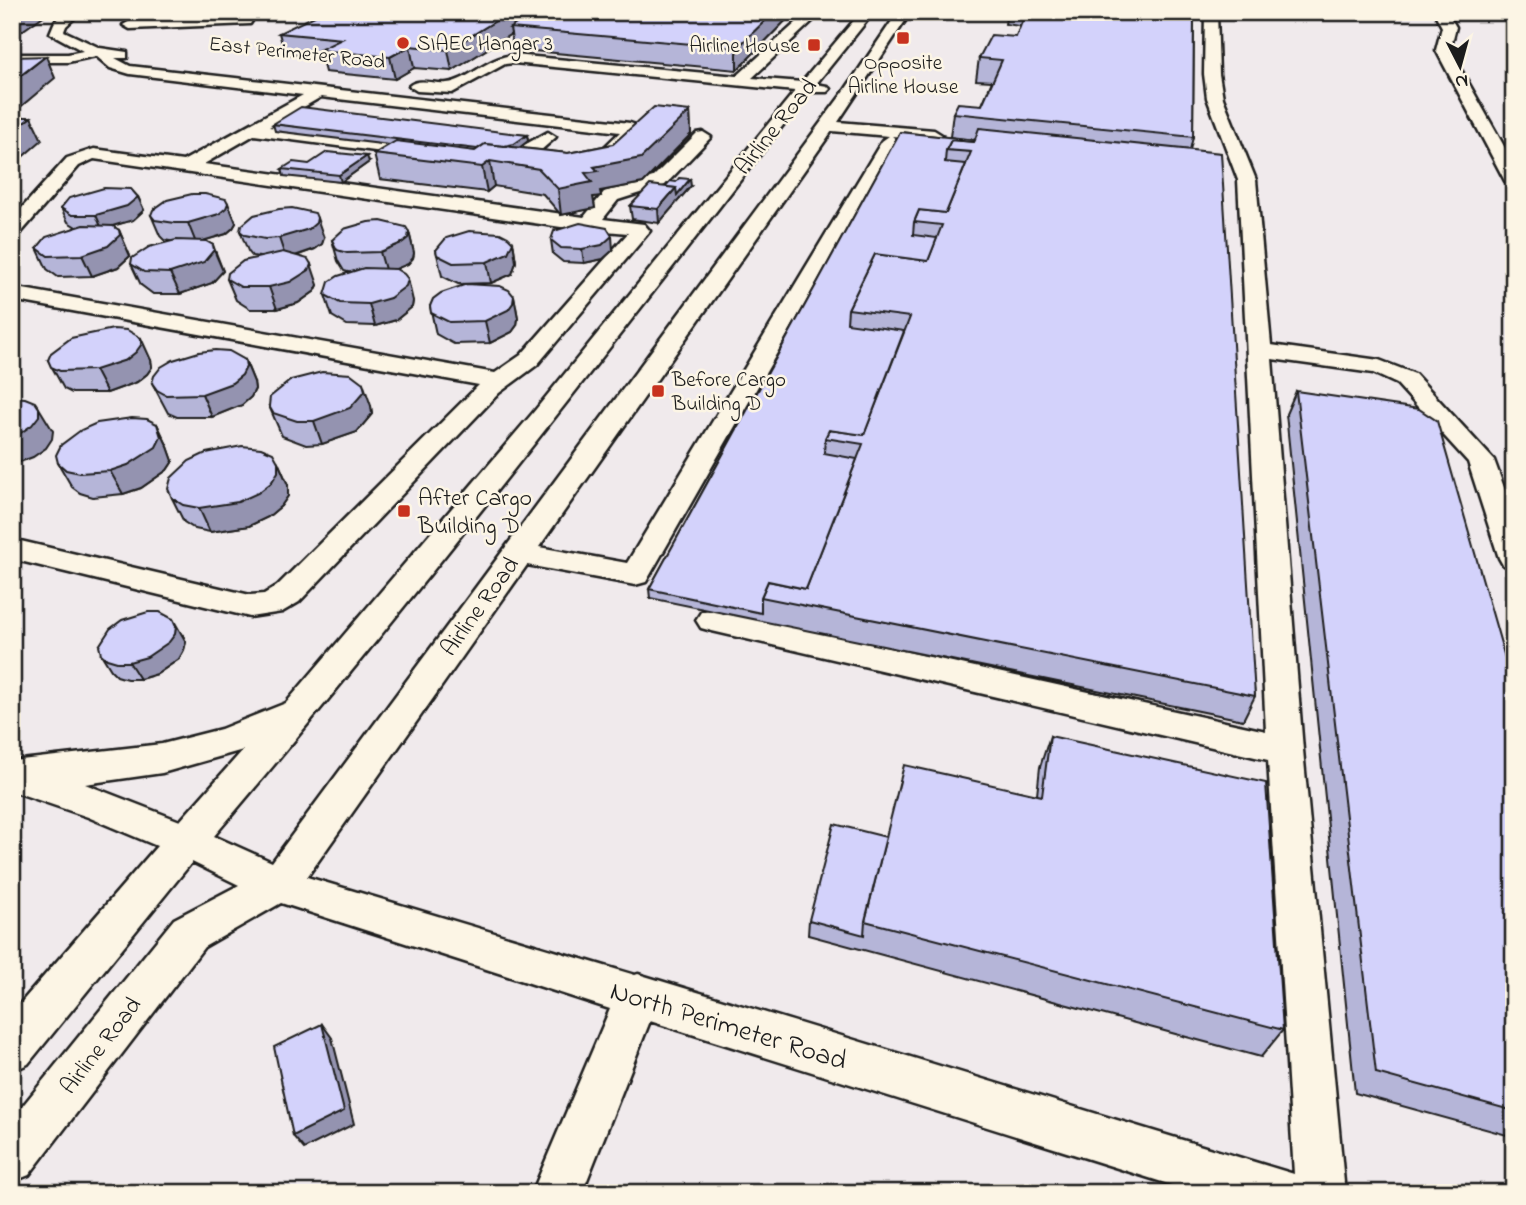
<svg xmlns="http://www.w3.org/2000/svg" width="1526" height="1205" font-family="'Indie Flower',sans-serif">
  <rect width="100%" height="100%" fill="#fcf5e5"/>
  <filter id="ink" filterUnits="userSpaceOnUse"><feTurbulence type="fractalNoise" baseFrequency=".0143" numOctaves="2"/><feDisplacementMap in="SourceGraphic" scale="14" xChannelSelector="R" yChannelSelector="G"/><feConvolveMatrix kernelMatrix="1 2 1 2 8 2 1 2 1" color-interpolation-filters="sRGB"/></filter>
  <g filter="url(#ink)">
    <path fill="#f0eaec" d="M12,12H59L43,26L62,12H1514V1193H12Z"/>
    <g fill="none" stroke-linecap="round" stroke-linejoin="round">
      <defs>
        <g id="minor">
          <path d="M67,12H81L66,26L64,31L100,48L127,52V58H115L130,66L630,123L636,125L639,131L607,163L601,164L592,159L620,132L321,97L269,127L428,148L437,153L428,158L254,135L204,164L584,217L604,192L653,177L697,133L703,132L711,137L665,185L618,200L603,219L644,224L650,231L537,365L499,393L299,602L282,612L250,617L12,559V539L250,595L264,594L277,586L479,385L12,300V287L495,373L521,355L628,233L561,227L94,159L79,166L19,235L12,237V219L67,158L94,149L183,161L303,95L130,74L110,68L96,56L68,62H12V54H68L83,51L50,33L55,21Z"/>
          <path d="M808,12H822L752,78L802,82L861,12H874L816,84L827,86L830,89L827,92H809C614,342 420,594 214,836L272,862L845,90L898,12H911L838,122L934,130L942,135L934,140L892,136L898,141L646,582L635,585L527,565L307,877L635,975L638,974L1294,1174L1268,760L712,631L701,628L696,620L701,612L712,609L1266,731L1238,180L1207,98L1204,74L1205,12H1217L1219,74L1223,98L1256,180L1271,345L1379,360L1415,374L1494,460L1514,515V568L1503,565L1499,558L1468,462L1397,384L1373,373L1272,359L1303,750L1345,1193H1197L650,1021L582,1193H532L610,1009L281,903L204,947L29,1175L12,1182V1119L174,919L239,885L192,862L28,1064L12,1071V1013L157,846L88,817L12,791V761L162,744L221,729L286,703L532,414L795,91L514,63L505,64L452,93L417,91L409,86C419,77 435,85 447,83C469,81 486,57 514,55L737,76ZM832,131L889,136L882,141L627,563L539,547ZM243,750L180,821L85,784L162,773Z"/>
          <path d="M1434,12H1447L1456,27L1450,50L1514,164V186L1505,181L1436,50L1442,27Z"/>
          <path d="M245,17L252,21L250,24L130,29L123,25L130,21Z"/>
          <path d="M548,132L556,137L540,151L495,167L486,162L489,158L528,143Z"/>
        </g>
      </defs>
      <use href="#minor" stroke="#1c1c1c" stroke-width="5"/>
      <use href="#minor" fill="#fcf5e5" fill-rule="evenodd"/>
    </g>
    <g fill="#b5b5d8" stroke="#1c1c1c" stroke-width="2">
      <path d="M794,12L737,70L513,49L511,34L452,71L414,68L395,79L325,72L321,57L285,54L279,33L514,26Z"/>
      <path d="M1007,12H1194L1193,137L1190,150L1255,696L1243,720L650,598L649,589L900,132L975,140L950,137L953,113L982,105L992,81L976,80L979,58L1016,37L1020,26L1005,24Z"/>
      <path d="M690,111L691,134L643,183L600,191L601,196L593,197L595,208L561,215L543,194L494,186L487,192L380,179L374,154L389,145L275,131L273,124L527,135L528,141L519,148L568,153L613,144Z"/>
      <path d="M369,162L341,182L284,176L282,169L309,164Z"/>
      <path d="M691,186L659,223L632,219L630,206L665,187Z"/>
      <path d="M138,197L144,210L133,220L111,226L119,230L130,256L118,267L92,276L58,277L47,269L37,248L76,227L68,222L61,208Z"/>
      <path d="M151,215L236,223L233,228L226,234L202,241L213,245L223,271L212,283L180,294H153L141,285L131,264L170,241L164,240L160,236Z"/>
      <path d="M240,231L324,238L322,244L315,249L296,256L318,285L315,291L298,303L277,309H250L236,300L227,279L259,257L252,256L248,251Z"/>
      <path d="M409,232L414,253L413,258L408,264L394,269L413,301L412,307L396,320L375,326L347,325L332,316L325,295L348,272L344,271L338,261L332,240Z"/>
      <path d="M551,240L613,250L603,259L584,263L563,262L553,254Z"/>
      <path d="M513,242L516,262L512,274L491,283L458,284L442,276L436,250Z"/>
      <path d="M514,296L518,318L517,325L512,332L490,343L454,344L436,334L430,306Z"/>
      <path d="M48,360H151L152,367L147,374L137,382L107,393H72L64,389Z"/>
      <path d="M245,360L254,382L255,389L251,397L242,405L212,417H177L168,413L152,383Z"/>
      <path d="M1296,391L1514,689V1137L1355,1093L1286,414Z"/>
      <path d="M269,406H371L372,414L357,432L322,444L306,445L282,436Z"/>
      <path d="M157,424L168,447L173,461L167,470L141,488L123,494L93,497L80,493L72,487L58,463Z"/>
      <path d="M278,462L288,485V496L281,506L268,517L249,526L210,532L195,529L184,522L172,498Z"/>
      <path d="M183,635L186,642L184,650L179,659L157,674L140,679H127L117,676L111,670L101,654Z"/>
      <path d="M1050,736L1283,1030L1261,1057L808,935L809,920L886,837L1037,795L1040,767Z"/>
    </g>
    <g fill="#9493b0" stroke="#1c1c1c" stroke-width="2">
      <path d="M12,12H49L12,38Z"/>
      <path d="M510,12H512L514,28H510L511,34L452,71L448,50Z"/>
      <path d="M774,12H794L737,70V48Z"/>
      <path d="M410,46L414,68L395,79L390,57Z"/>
      <path d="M17,52L26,72L46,56L55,78L12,114V55Z"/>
      <path d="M690,111L691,134L643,183L600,191L601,196L593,197L595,208L561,215L558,189Z"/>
      <path d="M31,117L42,140L12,166V132Z"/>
      <path d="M527,135L528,141L515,151L482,156Z"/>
      <path d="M367,156L369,162L341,182L339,175Z"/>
      <path d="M490,161L494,186L487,192L482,167Z"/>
      <path d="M690,179L691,186L659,223L658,209L676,188Z"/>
      <path d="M138,197L144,210L133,220L102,229L96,215Z"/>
      <path d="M228,203L236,223L233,228L226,234L196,243L188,223Z"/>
      <path d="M317,218L324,238L322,244L315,249L286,259L279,238Z"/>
      <path d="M119,230L130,256L118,267L92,276L82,255Z"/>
      <path d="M409,232L414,253L413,258L408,264L386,273L380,252Z"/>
      <path d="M612,236L613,250L603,259L584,263L582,249Z"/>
      <path d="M513,242L516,262L512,274L491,283L487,262Z"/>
      <path d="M214,250L223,271L212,283L180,294L170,273Z"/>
      <path d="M311,264L318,285L315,291L298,303L277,309L269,287Z"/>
      <path d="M408,279L413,301L412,307L396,320L375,326L369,304Z"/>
      <path d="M514,296L518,318L517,325L512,332L490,343L485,321Z"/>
      <path d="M141,338L151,360L152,367L147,374L137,382L107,393L95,370Z"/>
      <path d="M245,360L254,382L255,389L251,397L242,405L212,417L202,394Z"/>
      <path d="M363,383L371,406L372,414L357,432L322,444L314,421Z"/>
      <path d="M39,408L53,431L52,439L46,448L33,457L12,465V437Z"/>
      <path d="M157,424L168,447L173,461L167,470L141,488L123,494L110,471Z"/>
      <path d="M278,462L288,485V496L281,506L268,517L249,526L210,532L199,508Z"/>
      <path d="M173,619L186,642L184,650L179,659L157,674L140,679L129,662Z"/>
      <path d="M322,1024L332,1038L354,1124L304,1149L293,1136Z"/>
    </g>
    <g fill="#d3d2fb" stroke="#1c1c1c" stroke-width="2">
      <path d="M323,12H510L448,50L410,46L390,57L319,50L342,39L279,33Z"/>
      <path d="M535,12H774L737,48L510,28Z"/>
      <path d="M1026,12H1194L1193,137L953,113L958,103L982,105L1002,60L979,58L991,35L1016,37Z"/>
      <path d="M46,56L12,82V57Z"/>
      <path d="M301,107L527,135L514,144L504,146L485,144L477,149L273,124Z"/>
      <path d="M654,107L690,111L641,158L594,167L598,171L585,173L592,182L558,189L539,169L490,161L482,167L374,154L396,141L475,151L485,144L568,153L613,144Z"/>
      <path d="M12,117H31L12,132Z"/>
      <path d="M979,128L1221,153L1255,696L761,597L768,581L806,589L863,444L825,438L829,430L864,435L910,317L848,309L875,254L928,261L942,225L914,222L919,210L946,213L971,152L946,150L951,140L974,142Z"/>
      <path d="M900,132L975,140L974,142L951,140L946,150L945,162L966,164L946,213L919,210L914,222L913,235L937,238L928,261L875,254L848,309L847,323L904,331L864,435L829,430L825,438L824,453L857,459L806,589L768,581L761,597V613L649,589Z"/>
      <path d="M327,152L367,156L339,175L282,169L293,162L309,164Z"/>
      <path d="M679,178L690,179L677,195L676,188L665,187L670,181L676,182Z"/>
      <path d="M650,185L676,188L658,209L630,206Z"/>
      <path d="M104,188L131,189L138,197L127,206L96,215H72L61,208L69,198Z"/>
      <path d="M192,194H205L226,199L228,203L226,208L219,214L188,223H175L155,220L151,215L153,210L167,200Z"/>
      <path d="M292,208L315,213L317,218L316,223L309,229L279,238L265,239L245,235L240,231L241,226L254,215L279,209Z"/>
      <path d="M381,221L406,227L409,232L408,238L402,243L380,252L347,253L337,250L332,240L344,229L368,222Z"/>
      <path d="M580,223L607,228L612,236L602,245L582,249L561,248L551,240L554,231Z"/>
      <path d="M84,225L113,226L119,230L120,235L108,246L82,255L48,256L37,248L46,237Z"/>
      <path d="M469,231L500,233L508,237L513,242L508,253L487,262L453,263L437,255L436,250L446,238Z"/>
      <path d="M176,240L206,241L213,245L214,250L204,262L170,273L144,272L131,264L132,258L149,247Z"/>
      <path d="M283,252L308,259L311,264L309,270L290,282L269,287H241L227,279L228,273L243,261Z"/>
      <path d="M364,268L396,269L404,274L408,279L406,286L390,298L369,304L340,303L325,295L329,282L338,276Z"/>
      <path d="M467,284L500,286L509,290L514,296L513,303L508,310L485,321L449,322L431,313L430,306L433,299L441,293Z"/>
      <path d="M113,329L127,330L141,338V345L136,352L126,360L95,370L60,371L51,367L48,360L51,353L71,338Z"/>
      <path d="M215,350L229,351L245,360L246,367L242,375L232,383L202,394L166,395L157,390L152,383L154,376L161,367L173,360L199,352Z"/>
      <path d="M322,372L351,374L363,383L365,391L350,408L314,421H297L273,413L269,406L270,397L291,380Z"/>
      <path d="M1296,391L1419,409L1437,421L1514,689V1111L1376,1073Z"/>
      <path d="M12,397L25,398L35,402L39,408V416L32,425L19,434L12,437Z"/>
      <path d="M132,418L147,419L157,424L161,437L156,447L128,465L110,471L80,473L66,470L58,463L56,455L61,445L81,430L97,423Z"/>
      <path d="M242,446L261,448L273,453L278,462V472L271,483L258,493L238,502L199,508L183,505L172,498L168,489L171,478L189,461L206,453Z"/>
      <path d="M148,612H160L173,619L176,626L175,634L169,642L147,657L129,662H117L107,659L101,654L99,646L110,629L122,620Z"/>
      <path d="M1050,736L1266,783L1283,1030L865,921L904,765L1042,796Z"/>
      <path d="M834,824L886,837L865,921L864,935L809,920Z"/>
      <path d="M322,1024L344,1111L293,1136L274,1047Z"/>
    </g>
  </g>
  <g fill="#c8321e" stroke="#fcf5e5" stroke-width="2.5">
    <rect x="896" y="31" width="14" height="14" rx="3.5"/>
    <circle cx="403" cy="43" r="7"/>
    <rect x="807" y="38" width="14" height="14" rx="3.5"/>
    <rect x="651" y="384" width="14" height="14" rx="3.5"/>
    <rect x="397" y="504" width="14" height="14" rx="3.5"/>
  </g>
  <g text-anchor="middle" stroke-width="5" stroke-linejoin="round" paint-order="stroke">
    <g font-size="21" fill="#1c1c1c" stroke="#fcf5e5" text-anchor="start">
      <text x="417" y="50">SIAEC Hangar 3</text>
      <text x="800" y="52" text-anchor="end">Airline House</text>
      <text x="903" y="69" text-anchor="middle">Opposite<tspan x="903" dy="24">Airline House</tspan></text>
      <text x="672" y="386">Before Cargo<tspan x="672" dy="24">Building D</tspan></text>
    </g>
    <g font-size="21" fill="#1c1c1c" stroke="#fcf5e5">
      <text transform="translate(297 52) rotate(6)" y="7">East Perimeter Road</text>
    </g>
    <g font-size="24" fill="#1c1c1c" stroke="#fcf5e5">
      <text transform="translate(775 126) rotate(-51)" y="8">Airline Road</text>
      <text transform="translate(479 606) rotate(-54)" y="8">Airline Road</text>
      <text transform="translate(100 1045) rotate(-52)" y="8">Airline Road</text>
    </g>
    <g font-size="24" fill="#1c1c1c" stroke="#fcf5e5" text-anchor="start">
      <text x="418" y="505">After Cargo<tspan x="418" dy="28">Building D</tspan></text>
    </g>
    <g font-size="28" fill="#1c1c1c" stroke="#fcf5e5">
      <text transform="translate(729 1024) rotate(17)" y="10">North Perimeter Road</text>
    </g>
  </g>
  <rect width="1526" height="1205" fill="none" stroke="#fcf5e5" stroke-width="42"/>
  <rect x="21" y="21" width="1484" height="1163" fill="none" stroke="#1c1c1c" stroke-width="2.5" filter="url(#ink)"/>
  <g transform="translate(1460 66) rotate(174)" stroke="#fcf5e5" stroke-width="5" paint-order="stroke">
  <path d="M0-5L12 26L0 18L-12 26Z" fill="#1c1c1c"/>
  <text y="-10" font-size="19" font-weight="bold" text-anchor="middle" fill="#1c1c1c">N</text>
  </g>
</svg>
